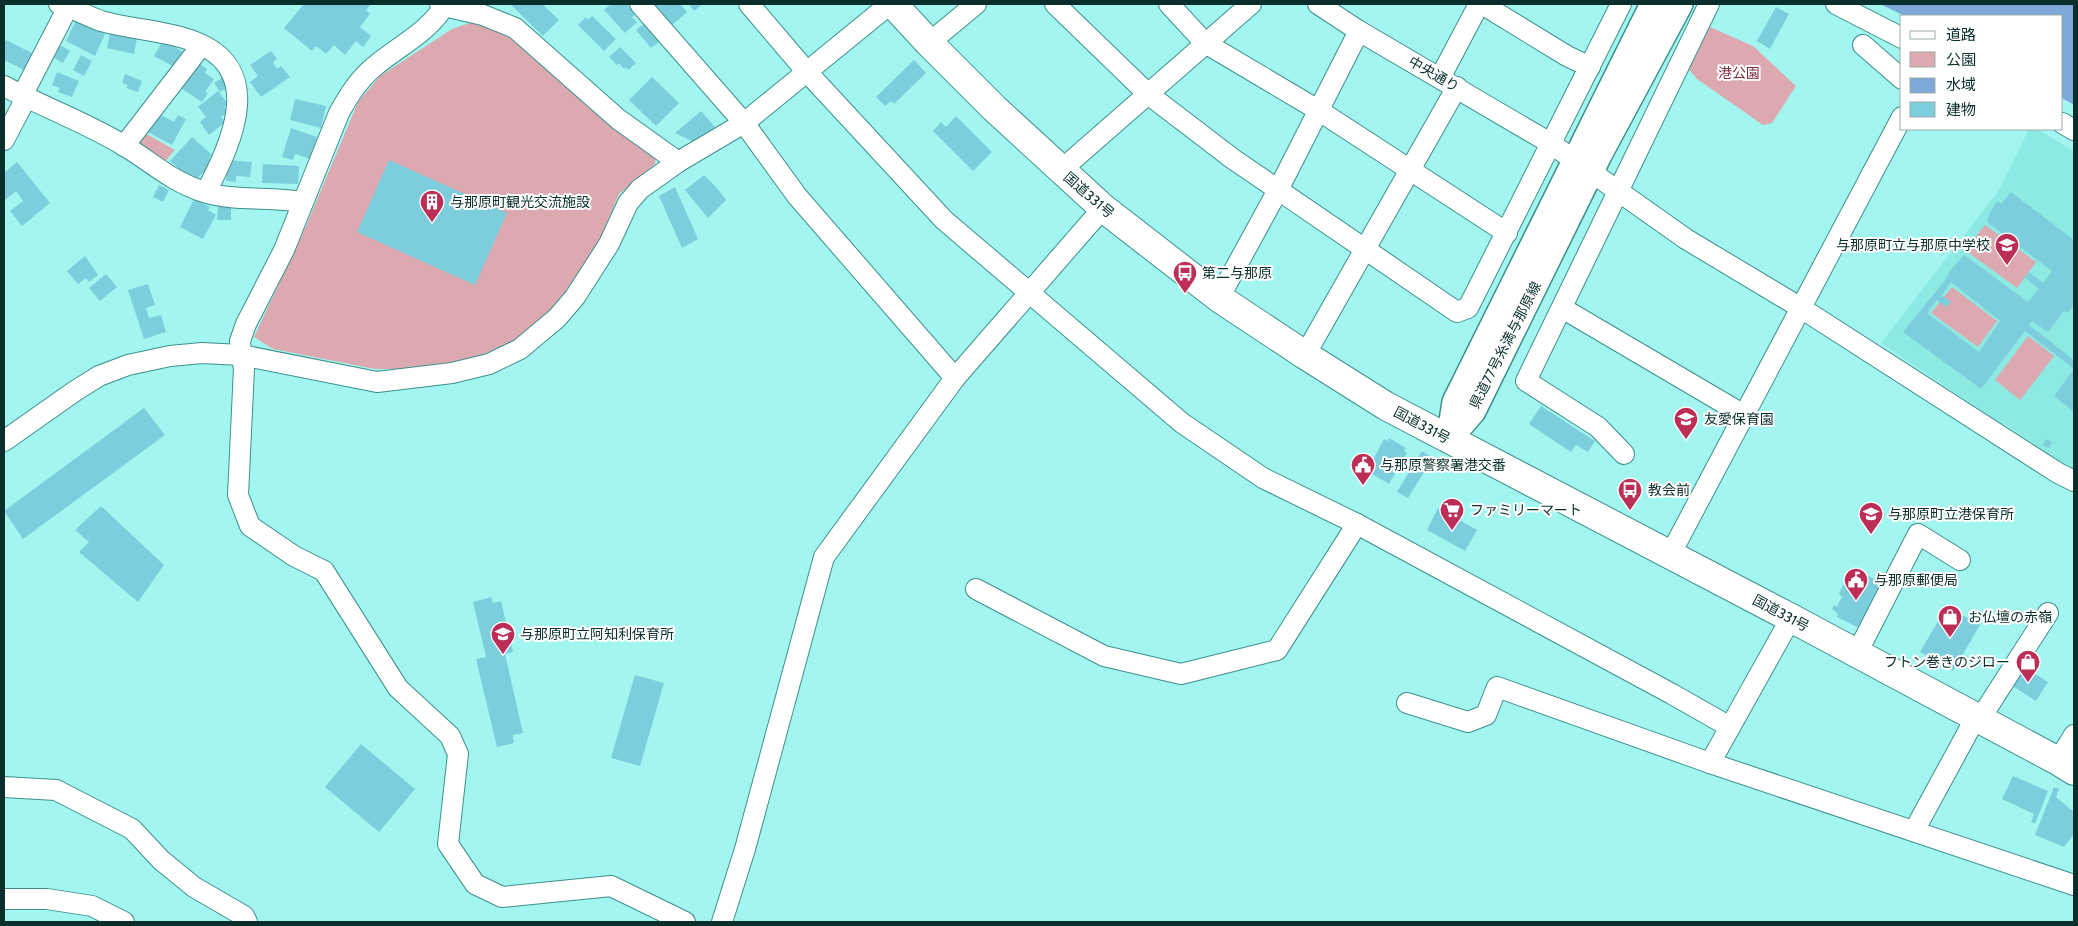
<svg xmlns="http://www.w3.org/2000/svg" width="2078" height="926" font-family="Cabin,'Noto Sans JP',sans-serif">
  <rect width="100%" height="100%" fill="#a3f6f0"/>
  <path fill="#8ceae3" d="M2029,129H2037L2074,151V473L2035,448V444L2004,424L2000,423L1881,343L1999,190Z"/>
  <g fill="#dda9b0">
    <path d="M478,20L512,34L656,155L655,164L619,194L595,251L550,313L513,341L473,359L416,369H375L273,349L254,337L306,226L358,102L380,76L452,29Z"/>
    <path d="M1710,27L1753,46L1796,86L1772,123L1763,125L1697,79L1688,68Z"/>
    <path d="M143,132L175,150L161,166L132,147Z"/>
    <path d="M1985,225L2036,262L2017,288L1965,250Z"/>
    <path d="M1952,287L1997,321L1978,347L1931,313Z"/>
    <path d="M2028,336L2054,356L2020,400L1995,380Z"/>
  </g>
  <path fill="#7ca9d7" d="M1880,4H2074V105L2062,98V16H1905Z"/>
  <g fill="#7dcedc" fill-rule="evenodd">
    <path d="M304,4H371L366,10L370,14L360,27L371,36L363,47L356,41L345,55L334,45L326,54L316,46L312,51L284,28Z"/>
    <path d="M510,4H542L559,20L543,36Z"/>
    <path d="M611,4H631L628,6L636,14L632,17L637,22L625,33L604,10Z"/>
    <path d="M655,4H680L687,12L671,26L653,6Z"/>
    <path d="M689,4H703L694,11Z"/>
    <path d="M1776,7L1789,14L1770,49L1757,41Z"/>
    <path d="M592,16L616,39L604,51L578,25L586,17L588,20Z"/>
    <path d="M76,20L105,34L95,56L66,41Z"/>
    <path d="M644,24L659,42L651,48L636,30Z"/>
    <path d="M110,33L137,38L134,54L107,48Z"/>
    <path d="M6,40L34,54L26,71L4,60V43Z"/>
    <path d="M163,40L185,53L176,68L154,56Z"/>
    <path d="M55,42L70,51L63,63L49,55Z"/>
    <path d="M620,47L636,63L628,70L626,67L624,69L619,63L617,65L609,57Z"/>
    <path d="M271,51L277,59L273,62L277,69L281,66L290,77L261,97L250,82L258,76L250,65Z"/>
    <path d="M81,55L92,61L84,76L73,70Z"/>
    <path d="M914,60L926,73L894,104L891,101L885,106L876,97Z"/>
    <path d="M196,61L207,69L205,73L214,79L205,92L208,93L202,102L181,88Z"/>
    <path d="M57,72L79,81L72,97L58,92L60,88L52,85Z"/>
    <path d="M125,74L142,81L138,92L126,88L128,85L122,83Z"/>
    <path d="M223,77L229,87L220,92L214,83Z"/>
    <path d="M652,77L679,103L656,126L629,100Z"/>
    <path d="M218,91L228,104L224,107L228,112L221,117L225,122L209,135L200,122L206,117L198,107Z"/>
    <path d="M295,99L326,106L321,128L290,120Z"/>
    <path d="M701,111L715,127L707,136L694,142L675,133Z"/>
    <path d="M153,114L160,118L161,115L174,122L178,115L186,119L172,145L144,130Z"/>
    <path d="M956,116L992,152L973,171L933,131L941,122L946,127Z"/>
    <path d="M291,128L317,137L310,159L295,154L293,160L282,157Z"/>
    <path d="M192,137L212,155L209,158L213,162L194,182L170,161Z"/>
    <path d="M228,160L252,162L250,177L236,176V182L226,181Z"/>
    <path d="M389,160L507,213L475,285L357,232Z"/>
    <path d="M17,162L50,203L22,226L10,211L23,201L16,191L4,201V173Z"/>
    <path d="M263,164L299,166L298,184L262,183Z"/>
    <path d="M704,175L717,188L726,200L708,218L685,190Z"/>
    <path d="M159,185L169,190L163,202L153,197Z"/>
    <path d="M675,187L698,239L682,248L659,196Z"/>
    <path d="M2011,192L2074,240V304L2068,313L2064,311L2048,332L2032,321L2029,325L2074,360V369L2025,331L1981,389L1903,332L1946,279L1949,272L1964,255L2028,302L2039,289L2025,278L2029,272L2043,283L2052,271L1987,222L1990,212L1997,201L2001,204ZM1951,282L2000,321L1979,352L1927,313L1937,300L1946,307L1951,302L1942,295Z"/>
    <path d="M194,199L210,207L208,210L216,215L203,239L180,227Z"/>
    <path d="M218,206L231,207V220H217Z"/>
    <path d="M85,256L98,275L89,282L86,278L78,284L67,271Z"/>
    <path d="M106,274L117,287L100,301L89,288Z"/>
    <path d="M148,284L155,305L146,308L149,318L161,315L166,332L144,339L128,290Z"/>
    <path d="M2074,369V412L2054,396Z"/>
    <path d="M1541,406L1595,441L1588,452L1576,445L1571,452L1529,424Z"/>
    <path d="M144,408L165,435L23,539L4,511Z"/>
    <path d="M1389,438L1406,448L1404,451L1407,453L1389,484L1367,471L1384,439L1388,441Z"/>
    <path d="M2046,439L2052,442L2049,448L2043,445Z"/>
    <path d="M1422,451L1433,458L1408,498L1397,492Z"/>
    <path d="M101,506L164,565L138,602L79,552L89,542L75,530Z"/>
    <path d="M1438,508L1477,530L1465,551L1427,530Z"/>
    <path d="M1855,569L1882,583L1859,628L1837,617L1838,614L1832,609L1834,605L1837,607L1842,597L1839,593L1845,581L1848,583Z"/>
    <path d="M491,597L493,603L501,601L513,652L505,654L523,733L513,735L514,743L497,747L476,659L486,657L473,602Z"/>
    <path d="M1947,606L1980,625L1953,671L1920,652Z"/>
    <path d="M2020,664L2048,682L2036,701L2008,683Z"/>
    <path d="M635,675L664,683L640,766L611,758Z"/>
    <path d="M361,744L415,789L379,832L325,787Z"/>
    <path d="M2013,776L2048,791L2035,824L2031,822L2034,814L2002,799Z"/>
    <path d="M2054,787L2059,789L2056,797L2074,812L2072,815L2074,816V834L2064,847L2035,835Z"/>
  </g>
  <g fill="none" stroke-linecap="round" stroke-linejoin="round">
    <defs>
      <g id="minor">
        <path d="M59,4C73,8 87,16 101,21C129,29 160,30 187,39C268,65 233,140 206,192"/>
        <path d="M440,4L444,6L483,15L515,28L618,119L678,162"/>
        <path d="M445,4C433,29 396,48 375,66C359,79 349,95 339,113L284,250L246,324L240,341L241,355L244,368L238,495L250,526L294,556L324,571L398,688L450,736L458,754L448,844L475,884L502,897L611,886L685,922"/>
        <path d="M640,4L744,123L797,196L955,378"/>
        <path d="M749,4L807,72L944,220L1182,423L1263,478L1357,524L1672,694L1730,727"/>
        <path d="M1055,4L1148,94L1233,159L1457,312L1468,308L1621,4"/>
        <path d="M1169,4L1205,43L1318,110L1507,233"/>
        <path d="M1318,4L1359,31L1550,143L1686,239L1801,308L2058,473L2074,481"/>
        <path d="M1482,4L1567,56L1590,67"/>
        <path d="M1836,4L1902,38"/>
        <path d="M929,43L976,4"/>
        <path d="M1863,45L1902,79"/>
        <path d="M1440,78L1479,4"/>
        <path d="M4,86C43,107 85,122 123,145C152,162 170,181 204,192C236,202 270,196 302,202"/>
        <path d="M22,96L68,7"/>
        <path d="M2062,123L2074,130"/>
        <path d="M4,140L26,98"/>
        <path d="M124,146L201,46"/>
        <path d="M1061,170L1251,4"/>
        <path d="M1219,298L1278,190L1359,31"/>
        <path d="M1562,308L1744,415"/>
        <path d="M1305,355L1457,87"/>
        <path d="M4,441L75,391L99,376L128,365L170,356L202,353L241,355L377,382L452,373L489,364L520,349L557,318L575,297L609,244L628,203L640,189L678,162L744,123L890,4"/>
        <path d="M1624,454L1598,427L1526,381L1709,4"/>
        <path d="M1670,555L1902,117"/>
        <path d="M976,589L1104,656L1181,674L1277,650L1357,524"/>
        <path d="M1791,618L1710,763L2074,885"/>
        <path d="M1857,653L1918,534L1960,560"/>
        <path d="M1407,703L1468,722L1486,715L1497,687L1710,763"/>
        <path d="M1980,719L2048,613"/>
        <path d="M2058,761L2074,735"/>
        <path d="M4,787L56,790L132,829L161,860L194,887L244,916L247,922"/>
        <path d="M1914,831L1976,717"/>
        <path d="M4,899H47L92,906L124,922"/>
        <path d="M722,922L745,849L824,557L955,378L1103,208"/>
      </g>
      <g id="major">
        <path d="M1449,439L1473,411L1599,155L1680,4"/>
        <path d="M1449,439L1455,402L1653,4"/>
      </g>
      <path id="highway" d="M893,4L929,43L994,108L1103,208L1219,298L1305,355L1386,406L1791,618L2058,761L2074,771"/>
    </defs>
    <use href="#minor" stroke="#3c908b" stroke-width="22"/>
    <use href="#major" stroke="#3c908b" stroke-width="28"/>
    <use href="#highway" stroke="#3c908b" stroke-width="30"/>
    <use href="#minor" stroke="#fff" stroke-width="20"/>
    <use href="#major" stroke="#fff" stroke-width="25"/>
    <use href="#highway" stroke="#fff" stroke-width="28"/>
  </g>
  <defs>
    <symbol id="building-pin" viewBox="-11 -11 22 30"><path d="M0 17L-7.5 6A9.5 9.5 0 1 1 7.5 6Z" fill="#bd2e56" stroke="#fff"/><path d="M-4-6H4V6H1V3H-1V6H-4ZM-2.5-4.3h1.7v1.8h-1.7ZM.8-4.3h1.7v1.8H.8ZM-2.5-1h1.7V.8h-1.7ZM.8-1h1.7V.8H.8Z" fill="#fff"/></symbol>
    <symbol id="school-pin" viewBox="-11 -11 22 30"><path d="M0 17L-7.5 6A9.5 9.5 0 1 1 7.5 6Z" fill="#bd2e56" stroke="#fff"/><path d="M0-5L7-2L0 1L-7-2ZM-4 1L0 2.5L4 1V4Q0 6-4 4Z" fill="#fff"/></symbol>
    <symbol id="bus-pin" viewBox="-11 -11 22 30"><path d="M0 17L-7.5 6A9.5 9.5 0 1 1 7.5 6Z" fill="#bd2e56" stroke="#fff"/><path d="M-5-6H5V4H4V6H2V4H-2V6H-4V4H-5ZM-3.5-4V0h7V-4ZM-3.5 1.2v1.5H-2V1.2ZM2 1.2v1.5H3.5V1.2Z" fill="#fff"/></symbol>
    <symbol id="civic-pin" viewBox="-11 -11 22 30"><path d="M0 17L-7.5 6A9.5 9.5 0 1 1 7.5 6Z" fill="#bd2e56" stroke="#fff"/><path d="M-.6-6.5H3V-4.5H.6V-3L4-1V1h2V6H-6V1h2V-1L-.6-3ZM-1.2 2.5V6h2.4V2.5Z" fill="#fff"/></symbol>
    <symbol id="supermarket-pin" viewBox="-11 -11 22 30"><path d="M0 17L-7.5 6A9.5 9.5 0 1 1 7.5 6Z" fill="#bd2e56" stroke="#fff"/><path d="M-6-5.5h2.5l.6 2H6L4.5 2H-2.5L-4.4-4H-6ZM-1.5 3.2a1.3 1.3 0 1 0 .1 0ZM3 3.2a1.3 1.3 0 1 0 .1 0Z" fill="#fff"/></symbol>
    <symbol id="shop-pin" viewBox="-11 -11 22 30"><path d="M0 17L-7.5 6A9.5 9.5 0 1 1 7.5 6Z" fill="#bd2e56" stroke="#fff"/><path d="M-5-2.5h2.3a2.7 3.5 0 0 1 5.4 0H5L5.5 6h-11ZM-1.5-2.5h3a1.5 2.3 0 0 0-3 0Z" fill="#fff"/></symbol>
  </defs>
  <g fill-rule="evenodd">
    <use href="#building-pin" x="418" y="188" width="28" height="38"/>
    <use href="#school-pin" x="1993" y="231" width="28" height="38"/>
    <use href="#bus-pin" x="1171" y="259" width="28" height="38"/>
    <use href="#school-pin" x="1672" y="405" width="28" height="38"/>
    <use href="#civic-pin" x="1349" y="451" width="28" height="38"/>
    <use href="#bus-pin" x="1616" y="476" width="28" height="38"/>
    <use href="#supermarket-pin" x="1438" y="496" width="28" height="38"/>
    <use href="#school-pin" x="1857" y="500" width="28" height="38"/>
    <use href="#civic-pin" x="1842" y="566" width="28" height="38"/>
    <use href="#shop-pin" x="1936" y="603" width="28" height="38"/>
    <use href="#school-pin" x="489" y="620" width="28" height="38"/>
    <use href="#shop-pin" x="2014" y="648" width="28" height="38"/>
  </g>
  <g text-anchor="middle" stroke-width="4" stroke-linejoin="round" paint-order="stroke">
    <g font-size="14" fill="#7d2c3e" stroke="#fff">
      <text x="1739" y="78">港公園</text>
    </g>
    <g font-size="14" fill="#092e2c" stroke="#fff">
      <text transform="translate(1434 74) rotate(30)" y="5">中央通り</text>
      <text transform="translate(1089 195) rotate(41)" y="5">国道331号</text>
      <text transform="translate(1505 345) rotate(-63)" y="5">県道77号糸満与那原線</text>
      <text transform="translate(1422 425) rotate(28)" y="5">国道331号</text>
      <text transform="translate(1781 613) rotate(28)" y="5">国道331号</text>
    </g>
    <g font-size="14" fill="#092e2c" stroke="#fff" text-anchor="start">
      <text x="450" y="207">与那原町観光交流施設</text>
      <text x="1990" y="250" text-anchor="end">与那原町立与那原中学校</text>
      <text x="1202" y="278">第二与那原</text>
      <text x="1704" y="424">友愛保育園</text>
      <text x="1380" y="470">与那原警察署港交番</text>
      <text x="1648" y="495">教会前</text>
      <text x="1470" y="515">ファミリーマート</text>
      <text x="1888" y="519">与那原町立港保育所</text>
      <text x="1874" y="585">与那原郵便局</text>
      <text x="1968" y="622">お仏壇の赤嶺</text>
      <text x="520" y="639">与那原町立阿知利保育所</text>
      <text x="2010" y="667" text-anchor="end">フトン巻きのジロー</text>
    </g>
  </g>
  <rect width="2078" height="926" fill="none" stroke="#092e2c" stroke-width="10"/>
  <rect x="1900" y="15" width="162" height="115" fill="#ffffff" stroke="#9dabab"/>
  <rect x="1910" y="31" width="25" height="8" fill="#ffffff" stroke="#9dabab"/>
  <text x="1946" y="40" font-size="15" fill="#092e2c">道路</text>
  <rect x="1910" y="52" width="25" height="15" fill="#dda9b0" stroke="#9dabab"/>
  <text x="1946" y="65" font-size="15" fill="#092e2c">公園</text>
  <rect x="1910" y="78" width="25" height="15" fill="#7ca9d7" stroke="#9dabab"/>
  <text x="1946" y="90" font-size="15" fill="#092e2c">水域</text>
  <rect x="1910" y="102" width="25" height="15" fill="#7dcedc" stroke="#9dabab"/>
  <text x="1946" y="115" font-size="15" fill="#092e2c">建物</text>
</svg>
